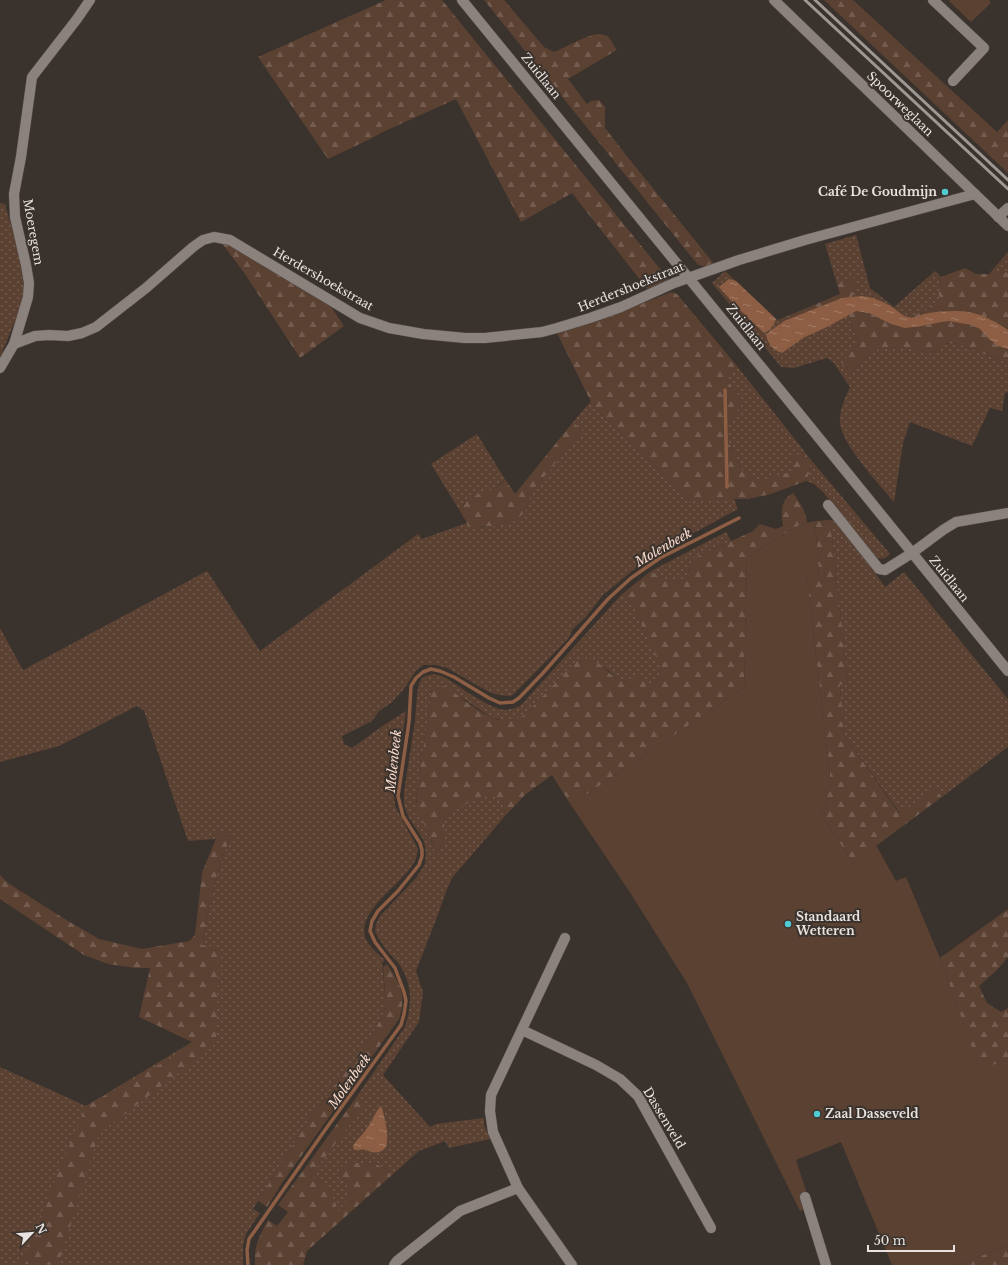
<svg xmlns="http://www.w3.org/2000/svg" width="1008" height="1265" font-family="'Libre Baskerville',serif">
  <defs>
    <pattern id="grass-dots" width="8" height="8" patternUnits="userSpaceOnUse"><rect width="8" height="8" fill="#5b4132"/><path d="M2 2h.1M6 6h.1" fill="none" stroke="#735c4f" stroke-width="1.8" stroke-linecap="round"/></pattern>
    <pattern id="forest-firs" width="22" height="20" patternUnits="userSpaceOnUse"><rect width="22" height="20" fill="#5b4132"/><path d="M5 1l3.5 6h-7zM16 11l3.5 6h-7z" fill="#735c4f"/></pattern>
    <pattern id="water-ripples" width="26" height="14" patternUnits="userSpaceOnUse"><rect width="26" height="14" fill="#8d5e44"/><path d="M2 4q2-2 4 0t4 0M15 11q2-2 4 0t4 0" fill="none" stroke="#a27d68"/></pattern>
  </defs>
  <rect width="100%" height="100%" fill="#3a322d"/>
  <g fill="url(#grass-dots)">
    <path d="M0,203L5,204C12,231 28,277 22,304L0,357Z"/>
    <path d="M856,235L870,288L894,307L935,271L941,277L939,287V300L925,311L910,317L896,319L880,318L862,310L848,315L859,344L851,351L848,375L859,366L868,355L880,348L902,347L933,354L943,343L959,344L1002,361H1008V392L1005,393L1002,411L990,408L972,446L910,422L903,443L894,502C879,484 842,445 840,423C839,411 845,398 850,387L833,362L827,358L794,368L781,367L712,283L725,271L784,326L835,310L854,278L837,284L825,244Z"/>
    <path d="M1008,252V272L989,274Z"/>
    <path d="M737,366L805,452L792,458L796,470L758,483L742,471L723,430L743,403L725,376Z"/>
    <path d="M591,401L593,406L689,499H734L738,509L648,558L603,595L586,617L573,629L568,639L514,694L510,696L499,695L489,692L447,668L436,665H423L416,671L404,689L391,703L379,711L372,721L342,736L344,744L352,748L384,725L406,711L394,796L395,806L418,849C417,853 417,857 415,861C404,883 354,912 366,939C370,948 378,954 385,960L382,963L386,1004L382,1017L363,1049L309,1119L253,1209L260,1213L246,1234L243,1246V1265H0V1067L86,1106L192,1042L202,946L214,885L223,856L231,836L219,831L215,839L188,841L144,711L137,706L59,746L0,762V628L23,670L207,571L260,651L418,534L422,539L467,523L481,527L495,526L518,519L527,508L531,493L582,430L573,422Z"/>
    <path d="M477,434L505,479L494,489L465,502L460,511L431,464Z"/>
    <path d="M806,454L890,554C885,559 882,560 876,557L823,492L814,484L806,481C811,470 811,464 806,454Z"/>
    <path d="M830,520L838,521L885,587L904,572L1008,699V747L942,797L935,789L900,813L844,735L840,685L848,683Z"/>
    <path d="M726,532L731,541L692,559L686,580C670,584 663,578 651,571Z"/>
    <path d="M622,594L636,606V616L643,627L661,666L660,677L657,681L648,684L635,677C614,688 615,671 600,665C594,662 585,661 578,659L525,715L516,719L506,722L489,716L461,697L432,689L418,784L416,802L437,855L444,840V819C460,805 473,798 494,794L503,801L505,816L452,878L447,889L437,917L416,971L423,992L419,1022L383,1075L430,1127L436,1124L484,1118V1125L490,1139L449,1148L445,1141L419,1151L391,1176L388,1170L377,1164L348,1162L340,1172L352,1195L338,1212L336,1204L310,1176L363,1107L355,1099L405,1027C412,1004 413,985 399,964C396,960 392,957 389,953C383,946 379,939 375,932L376,924L380,916L416,878L425,864L426,853L424,841L408,816L404,805V792L415,721L417,695L419,683L423,677L429,675L434,674L442,676C460,686 479,702 499,709C506,711 513,709 520,706Z"/>
  </g>
  <g fill="url(#forest-firs)">
    <path d="M386,0H442L669,280L648,290L572,193L521,222L456,99L385,131L370,139L328,159L258,57Z"/>
    <path d="M484,0H504L544,47L554,52C567,47 586,35 599,34C602,34 606,35 608,37C613,41 613,46 617,50L568,79L587,104L591,101L599,100L605,107V128L626,155L715,265L710,267L698,265Z"/>
    <path d="M824,0H853L997,132L1008,120V173Z"/>
    <path d="M221,242L229,244L240,250L331,307L344,326L300,358L245,274Z"/>
    <path d="M965,268L976,274H989L1008,272V361H1002L959,344L944,343L933,354L902,347L880,348L868,355L859,366L848,375L842,364L851,351L859,344L848,315L851,310H862L880,318L896,319L910,317L925,311L939,300V287L941,277Z"/>
    <path d="M854,277C857,289 855,294 847,303L784,326L778,320L840,294L837,284Z"/>
    <path d="M671,292L677,294L737,366L725,376L743,403L723,430L742,471L758,483L795,470L791,458L805,452C811,463 812,468 806,481L771,494L748,499H689L593,406L557,333L596,322Z"/>
    <path d="M573,422L582,430L531,493L527,508L518,519L495,526L468,527L467,523L460,511C471,491 476,498 493,489C498,487 502,483 505,479L515,494Z"/>
    <path d="M793,493C800,503 806,511 807,523L801,524L747,557L744,688L571,805L552,775L526,794L505,816L503,801L494,795C473,798 461,805 444,819V840L437,855L432,841L416,807L418,784L432,689L438,687L445,686C461,697 487,720 505,721C511,722 520,717 525,715L578,659C582,659 588,658 591,659C593,659 595,661 597,662C613,673 618,691 639,673L648,684L657,681L660,677V666L643,627L636,616V606L622,594L651,571C663,578 670,584 686,580L692,559L753,531L760,524L776,529L783,526C781,514 780,499 793,493Z"/>
    <path d="M830,520L848,683L840,685L844,735L899,813L935,789L942,797L853,863L821,815L831,784L807,578L819,574L815,521Z"/>
    <path d="M219,831L231,835L223,856L214,885L202,945L219,948L216,1044L99,1134L58,1265L20,1264L86,1106L171,1058L192,1042L139,1017L150,968H136L108,964L84,955L0,899V875L8,883L63,918L99,939L142,949L189,941L195,935L202,873Z"/>
    <path d="M1008,909V957L997,970L979,986L987,1003L1001,1012L1008,1008V1059L980,1071L940,958Z"/>
    <path d="M387,964C400,984 407,995 399,1019L282,1183L267,1207L258,1201L309,1119L363,1049L382,1017L386,1004L383,967Z"/>
    <path d="M355,1099L364,1107L310,1176C314,1178 319,1179 322,1182C331,1189 335,1201 338,1211L352,1195L340,1172L342,1166L348,1162L376,1164L388,1170L391,1176L307,1251L303,1265H255C254,1245 259,1237 268,1220L277,1226L288,1212L278,1205Z"/>
    <path d="M1008,1245V1265H958Z"/>
  </g>
  <g fill="#5b4132">
    <path d="M950,0H989L991,3L971,22L949,1Z"/>
    <path d="M815,521L819,575L807,578L831,784L821,815L853,863L876,845L896,881L906,877L940,958L980,1070L1008,1059V1245L958,1265H892L841,1142L796,1160L811,1206L800,1211L687,983L629,891L571,805L744,688L747,557L801,524Z"/>
  </g>
  <g fill="url(#water-ripples)">
    <path d="M729,279L736,281L776,319C774,325 770,331 764,333L736,306L719,287Z"/>
    <path d="M861,296C873,297 882,301 892,307C897,310 902,316 908,317C915,319 921,314 929,313C963,309 978,310 1008,330V349L998,346L988,338L980,329L972,325L949,321L941,322L922,326L905,328L891,324L869,313L856,311L829,326L803,338L782,353C773,350 768,344 766,335L770,331L784,321L842,298Z"/>
    <path d="M381,1106C384,1113 390,1139 386,1146C385,1149 382,1151 379,1152C374,1153 371,1152 367,1150C363,1149 358,1150 354,1150L353,1146C357,1139 363,1135 367,1128C373,1121 374,1113 381,1106Z"/>
  </g>
  <g fill="none" stroke-linecap="round" stroke-linejoin="round">
    <g stroke="#8d5e44" stroke-width="3.5">
      <path d="M725,390L727,487"/>
      <path d="M248,1265L247,1250L249,1239L325,1130L401,1025L404,1014L406,1001L404,992L395,968L375,942L370,931L372,921L378,911L398,891L419,865L422,856V850L420,843L403,816L398,796L409,722L411,686L416,678L423,672L431,669L440,671L454,677L489,698L500,703L513,702L519,698L543,673L608,599L631,578L660,558L739,518"/>
    </g>
    <defs>
      <g id="street">
        <path d="M774,0L1008,226"/>
        <path d="M933,0L984,48L953,81"/>
        <path d="M998,217L1008,208"/>
        <path d="M14,344L28,297L29,283L26,265L15,217L14,194L21,157L32,77L77,19L90,0"/>
        <path d="M0,368L14,344L35,336L49,335L68,336L82,333L96,327L146,288L193,247L203,240L214,237L230,240L360,318L389,328L423,334L465,338H485L542,332L557,328L590,318L621,307L674,283L739,260L805,240L975,194"/>
        <path d="M828,505L879,569L885,570L912,553L943,530L956,522L1008,513"/>
        <path d="M522,1030L596,1065L620,1079L638,1096L711,1228"/>
        <path d="M518,1188L493,1132L490,1111L491,1095L565,938"/>
        <path d="M805,1197L826,1265"/>
        <path d="M394,1265L397,1261L460,1211L518,1188L572,1265"/>
      </g>
      <path id="secondary" d="M462,0L793,406L1008,671"/>
    </defs>
    <use href="#street" stroke="#554e4b" stroke-width="11"/>
    <use href="#secondary" stroke="#554e4b" stroke-width="11"/>
    <use href="#street" stroke="#8b827d" stroke-width="10"/>
    <use href="#secondary" stroke="#8b827d" stroke-width="10"/>
    <g stroke="#9e9894" stroke-width="3">
      <path d="M805,0L1008,189"/>
      <path d="M815,0L1008,180"/>
    </g>
  </g>
  <g fill="#51ccd3" stroke="#3a322d" stroke-width="1.5">
    <circle cx="945" cy="192" r="4"/>
    <circle cx="788" cy="924" r="4"/>
    <circle cx="817" cy="1114" r="4"/>
  </g>
  <g text-anchor="middle" stroke-width="4" stroke-linejoin="round" paint-order="stroke">
    <g font-size="12" fill="#e8e3e0" stroke="#3a322d">
      <text transform="translate(541 76) rotate(51)" y="4">Zuidlaan</text>
      <text transform="translate(900 104) rotate(44)" y="4">Spoorweglaan</text>
      <text transform="translate(33 232) rotate(80)" y="4">Moeregem</text>
      <text transform="translate(323 279) rotate(30)" y="4">Herdershoekstraat</text>
      <text transform="translate(631 287) rotate(-22)" y="4">Herdershoekstraat</text>
      <text transform="translate(746 327) rotate(51)" y="4">Zuidlaan</text>
      <text transform="translate(949 579) rotate(51)" y="4">Zuidlaan</text>
      <text transform="translate(664 1118) rotate(59)" y="4">Dassenveld</text>
    </g>
    <g font-size="12" font-weight="bold" fill="#e8e3e0" stroke="#3a322d" text-anchor="start">
      <text x="937" y="196" text-anchor="end">Café De Goudmijn</text>
      <text x="796" y="921">Standaard<tspan x="796" dy="14">Wetteren</tspan></text>
      <text x="825" y="1118">Zaal Dasseveld</text>
    </g>
    <g font-size="13" font-style="italic" fill="#f9daca" stroke="#3a322d">
      <text transform="translate(663 547) rotate(-30)" y="5">Molenbeek</text>
      <text transform="translate(393 761) rotate(-84)" y="5">Molenbeek</text>
      <text transform="translate(349 1081) rotate(-55)" y="5">Molenbeek</text>
    </g>
  </g>
  <g transform="translate(32 1233) rotate(64)" stroke="#3a322d" stroke-width="3" paint-order="stroke">
  <path d="M0-3L7 15L0 10L-7 15Z" fill="#e8e3e0"/>
  <text y="-6" font-size="11" font-weight="bold" text-anchor="middle" fill="#e8e3e0">N</text>
  </g>
  <path d="M868 1245v6h86v-6" fill="none" stroke="#e8e3e0" stroke-width="2"/>
  <text x="874" y="1245" font-size="12" fill="#e8e3e0" stroke="#3a322d" stroke-width="3" paint-order="stroke">50 m</text>
</svg>
